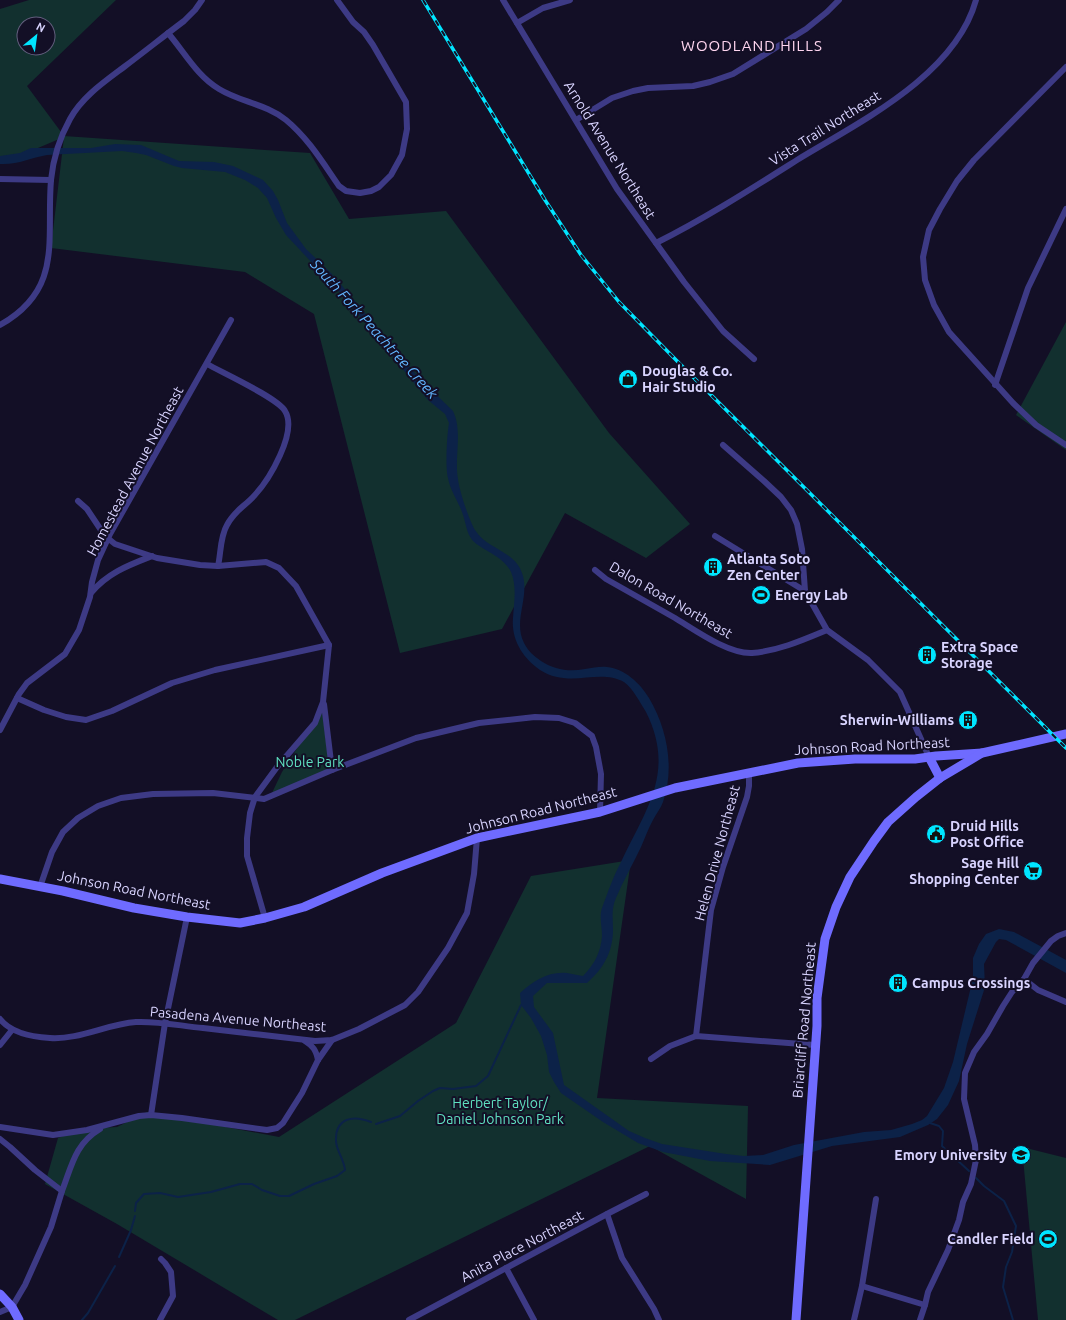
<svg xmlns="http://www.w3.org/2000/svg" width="1066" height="1320" font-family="Ubuntu,sans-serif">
  <rect width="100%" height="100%" fill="#130f26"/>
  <g fill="#12302f" fill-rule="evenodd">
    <path d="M29,0H116L27,86L64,136L310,153L349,219L446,211L609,433L690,524L646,558L565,513L502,629L400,653L314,314L245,272L51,248L64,137L0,164V9ZM24,24H48V48H24Z"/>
    <path d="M1066,322V450L1016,415Z"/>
    <path d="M322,709L330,773L297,788L271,795L282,772Z"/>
    <path d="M631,860L597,1098L748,1106L746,1199L650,1146L295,1320H278L117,1224L45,1184L58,1138L80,1129L117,1127L147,1112L279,1137L456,1023L531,876Z"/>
    <path d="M1022,1147L1066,1158V1320H1038Z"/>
  </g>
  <path fill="#0c2248" d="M115,144L141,145L179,161L214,162L233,166L263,180L273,191L278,200L287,223L306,249L331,273L350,295L419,378L453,411C463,432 454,457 458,479C459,490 469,520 475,530C487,550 516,550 523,576C529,599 513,621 524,643C528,651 534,656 541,661C555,670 569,672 585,669C593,668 600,666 607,667C625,669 640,683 649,698C667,728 675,768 663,802C661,808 656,814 653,820C648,829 645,838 641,847C633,864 623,881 616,898C611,909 613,919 613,930C613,952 603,969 587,983H547L533,996L534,1007L553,1033L564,1085L629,1131L645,1138L662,1144L726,1154L744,1156L763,1155L794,1145L864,1132L891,1130L912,1124L922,1120L927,1116L944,1088L953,1062L973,978V958L979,944L986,934L999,929L1014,932L1066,960V973L1006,940L999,939L996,942L984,964L985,987L967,1044L959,1081L948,1105L937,1119L928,1125L900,1137L832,1146L770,1165L710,1161L663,1152L638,1143L603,1122L561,1093L554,1082L549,1072L547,1055L541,1036L531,1018L521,1005L520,993C533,981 549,971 567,973C572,974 577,975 583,976C594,965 601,952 602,936C602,926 599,917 602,908C608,892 613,877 621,862C646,809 676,772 646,712C641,704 632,687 624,682C598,668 570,689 540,670C523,658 511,640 513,618C514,603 517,586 511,572C503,556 485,552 473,541C466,533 466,522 462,512C458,501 450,490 448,478C445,467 447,435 449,423L445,414L428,400L344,297L286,235L276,218L267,198L258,188L245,180L225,172L182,168L174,166L146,155L136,153L122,151L47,155C30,158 18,165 0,164V156L20,153L31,148H91Z"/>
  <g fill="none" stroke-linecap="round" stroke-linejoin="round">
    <g stroke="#0c2248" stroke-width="2">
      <path d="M930,1123L939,1126L943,1131L942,1146L969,1171"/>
      <path d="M376,1124L400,1116L418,1101L433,1091L440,1088L453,1089L476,1086L488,1076L521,1005"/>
      <path d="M976,1178L984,1186L1004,1201L1016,1226L1012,1252L1006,1267L1003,1287L1013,1320"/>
      <path d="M135,1211L136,1203L144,1194L160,1193L178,1197L211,1192L240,1184H252L262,1190L280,1196H289L314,1184L337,1176L345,1170C344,1159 336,1150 336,1141C335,1117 354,1115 371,1122"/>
      <path d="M119,1257L131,1230L135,1216"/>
      <path d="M82,1320L88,1313L115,1266"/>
    </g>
    <g stroke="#3d3a85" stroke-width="6">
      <path d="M503,0L617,189L684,282L723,331L754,359"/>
      <path d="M517,23L543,8L570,0"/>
      <path d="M168,33C185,53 197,76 219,89C240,102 266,104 286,120C308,138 323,163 339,186L346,191L360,193L371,191L379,187L391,175L402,155L407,129L406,102L373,45L364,32L353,22L337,0"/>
      <path d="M1066,67L974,160L957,181L940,209L929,230L923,257L925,280L934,305L949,332L1013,403L1036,425L1066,445"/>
      <path d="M576,120L612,98L633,91L648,88L693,86L710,82L733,74L806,29L827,12L839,0"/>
      <path d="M0,179L51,180"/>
      <path d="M656,243C704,219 751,189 797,160C859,122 955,76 976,0"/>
      <path d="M0,325C64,289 46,239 51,180C53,160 60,137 70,119C82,97 104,82 124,67C144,52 164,36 184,21L195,10L202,0"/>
      <path d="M207,364C223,373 278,398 285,411C298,432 269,480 254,496C244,507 235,510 227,525C220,537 221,553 218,566"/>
      <path d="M995,385L1028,288L1066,209"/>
      <path d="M723,445L764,481L781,497L791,510L797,524L802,549L805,591L827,630L868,660L900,692L929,757"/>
      <path d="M78,501L87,509L105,536L115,544L157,558L200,565L218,566L266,562L279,568L296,586L329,645L323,702L315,723L277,767L255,797L250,813L247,838V856L265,918"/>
      <path d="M715,536L805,591"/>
      <path d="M595,570L606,579C629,592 652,605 675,618C695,630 728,654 752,653C778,651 803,640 827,630"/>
      <path d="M91,593C107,573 129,565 152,556"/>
      <path d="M17,698L44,710L66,717L86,720L112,711L172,683L215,670L329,645"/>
      <path d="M324,704L332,770"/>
      <path d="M0,730L19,694L27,683L65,654L79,630L90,597L92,582L98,560L110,534L231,320"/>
      <path d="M40,887L52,852L63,832L78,818L98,806L121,798L153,794L213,793L264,799L332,770L416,738L479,723L535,717L559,718L575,723L592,736L596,747L601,774L600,812"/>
      <path d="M1024,979L1038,990L1066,1002"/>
      <path d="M0,1019C11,1033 33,1037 50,1038C79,1040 107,1024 136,1022C159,1021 181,1026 203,1028C240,1032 278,1037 315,1041L332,1040L359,1029L405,1005L418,992L448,948L467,913L474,874L477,838"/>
      <path d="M696,1036L711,910L723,867L747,797L749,786V773"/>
      <path d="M305,1041C313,1046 316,1050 318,1060"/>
      <path d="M0,1045L12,1030"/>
      <path d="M651,1059L670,1046L696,1036L815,1045"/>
      <path d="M151,1115L165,1023L187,917"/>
      <path d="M0,1127L53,1135L87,1130L139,1116L151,1115L182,1118L267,1130L277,1128L283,1123L302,1093L318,1060L332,1040"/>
      <path d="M0,1139L10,1147L35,1170L62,1191L51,1227L25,1285L12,1307L0,1312"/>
      <path d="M62,1191C72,1165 75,1144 100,1129"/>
      <path d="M607,1214L622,1258L654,1309L659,1320"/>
      <path d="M506,1268L534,1320"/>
      <path d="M862,1286L925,1305"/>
      <path d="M160,1320L173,1296L171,1272L165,1263L161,1259"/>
      <path d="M409,1320L607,1214L646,1194"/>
      <path d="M854,1320L862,1286L876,1199"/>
      <path d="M920,1320L925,1305L928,1292L948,1250L959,1220L963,1202L971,1184L976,1160L975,1145L964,1099L965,1073L974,1052L987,1034L1003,1006L1012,992L1024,979L1033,963L1051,941L1058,936L1066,933"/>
    </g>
    <g stroke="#6f6bff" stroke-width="9">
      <path d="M929,757L940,778"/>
      <path d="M0,879L63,891L134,908L187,917L240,923L265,918L304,907L382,873L477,838L600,812L675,788L798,763L855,759H915L936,756L982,753"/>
      <path d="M0,1294L12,1307L19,1320"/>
      <path d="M796,1320L817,1026V998L825,939L836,907L850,877L874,841L888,822L916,797L940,778L982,753L1066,734"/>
    </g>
    <defs>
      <path id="rail" d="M423,0L545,200L581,255L619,302L680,364L1066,748"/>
    </defs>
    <use href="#rail" stroke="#00e5ff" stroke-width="3.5"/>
    <use href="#rail" stroke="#130f26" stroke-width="2" stroke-dasharray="6" stroke-linecap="butt"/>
  </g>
  <defs>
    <symbol id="shop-disc" viewBox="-11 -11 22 22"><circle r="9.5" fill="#00e5ff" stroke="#130f26"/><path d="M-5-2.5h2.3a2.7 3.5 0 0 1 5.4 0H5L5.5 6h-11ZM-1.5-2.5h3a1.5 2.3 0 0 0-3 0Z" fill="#111"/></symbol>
    <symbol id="building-disc" viewBox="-11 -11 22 22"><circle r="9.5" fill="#00e5ff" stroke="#130f26"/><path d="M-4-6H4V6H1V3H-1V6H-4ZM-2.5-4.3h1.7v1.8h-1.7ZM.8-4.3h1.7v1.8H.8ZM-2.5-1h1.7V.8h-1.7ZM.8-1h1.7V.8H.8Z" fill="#111"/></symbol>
    <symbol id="stadium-disc" viewBox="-11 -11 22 22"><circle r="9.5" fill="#00e5ff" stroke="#130f26"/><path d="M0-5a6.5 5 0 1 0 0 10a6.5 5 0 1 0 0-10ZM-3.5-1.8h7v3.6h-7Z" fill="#111"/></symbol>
    <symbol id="civic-disc" viewBox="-11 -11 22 22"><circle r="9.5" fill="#00e5ff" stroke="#130f26"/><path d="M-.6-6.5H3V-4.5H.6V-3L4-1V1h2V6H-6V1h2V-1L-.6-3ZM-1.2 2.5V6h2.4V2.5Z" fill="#111"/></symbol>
    <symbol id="supermarket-disc" viewBox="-11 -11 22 22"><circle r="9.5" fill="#00e5ff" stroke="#130f26"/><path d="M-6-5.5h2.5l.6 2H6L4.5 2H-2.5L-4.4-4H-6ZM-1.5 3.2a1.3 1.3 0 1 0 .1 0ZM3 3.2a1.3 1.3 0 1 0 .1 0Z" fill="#111"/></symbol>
    <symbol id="university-disc" viewBox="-11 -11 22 22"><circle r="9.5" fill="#00e5ff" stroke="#130f26"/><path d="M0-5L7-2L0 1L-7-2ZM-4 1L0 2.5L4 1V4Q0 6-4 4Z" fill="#111"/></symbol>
  </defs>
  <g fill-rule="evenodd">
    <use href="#shop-disc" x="617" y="368" width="22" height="22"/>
    <use href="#building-disc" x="702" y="556" width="22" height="22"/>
    <use href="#stadium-disc" x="750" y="584" width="22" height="22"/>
    <use href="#building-disc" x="916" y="644" width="22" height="22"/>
    <use href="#building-disc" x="957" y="709" width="22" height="22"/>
    <use href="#civic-disc" x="925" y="823" width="22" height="22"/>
    <use href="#supermarket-disc" x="1022" y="860" width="22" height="22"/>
    <use href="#building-disc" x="887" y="972" width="22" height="22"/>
    <use href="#university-disc" x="1010" y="1144" width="22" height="22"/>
    <use href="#stadium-disc" x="1037" y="1228" width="22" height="22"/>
  </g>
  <g text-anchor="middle" stroke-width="4" stroke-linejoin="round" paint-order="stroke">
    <g font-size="14" fill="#d9d4ff" stroke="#130f26">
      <text transform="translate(825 128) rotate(-32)" y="5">Vista Trail Northeast</text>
      <text transform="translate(610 150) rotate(58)" y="5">Arnold Avenue Northeast</text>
      <text transform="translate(135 471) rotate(-62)" y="5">Homestead Avenue Northeast</text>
      <text transform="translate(671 600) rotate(30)" y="5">Dalon Road Northeast</text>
      <text transform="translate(872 746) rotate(-3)" y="5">Johnson Road Northeast</text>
      <text transform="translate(541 810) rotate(-14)" y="5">Johnson Road Northeast</text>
      <text transform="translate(717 853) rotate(-75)" y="5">Helen Drive Northeast</text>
      <text transform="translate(134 890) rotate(11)" y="5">Johnson Road Northeast</text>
      <text transform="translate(238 1019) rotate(5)" y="5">Pasadena Avenue Northeast</text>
      <text transform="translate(804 1020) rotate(-85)" y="5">Briarcliff Road Northeast</text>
      <text transform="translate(522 1246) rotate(-28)" y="5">Anita Place Northeast</text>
    </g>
    <g font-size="14" font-weight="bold" fill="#d9d4ff" stroke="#130f26" text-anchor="start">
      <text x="642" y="376">Douglas &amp; Co.<tspan x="642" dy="16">Hair Studio</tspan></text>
      <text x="727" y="564">Atlanta Soto<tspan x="727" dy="16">Zen Center</tspan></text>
      <text x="775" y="600">Energy Lab</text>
      <text x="941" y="652">Extra Space<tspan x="941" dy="16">Storage</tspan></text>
      <text x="954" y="725" text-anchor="end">Sherwin-Williams</text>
      <text x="950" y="831">Druid Hills<tspan x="950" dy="16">Post Office</tspan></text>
      <text x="1019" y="868" text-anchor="end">Sage Hill<tspan x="1019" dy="16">Shopping Center</tspan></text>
      <text x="912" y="988">Campus Crossings</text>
      <text x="1007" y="1160" text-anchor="end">Emory University</text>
      <text x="1034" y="1244" text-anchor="end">Candler Field</text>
    </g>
    <g font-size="14" fill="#5fe0c0" stroke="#130f26">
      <text x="310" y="767">Noble Park</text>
      <text x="500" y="1108">Herbert Taylor/<tspan x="500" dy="16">Daniel Johnson Park</tspan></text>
    </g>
    <g font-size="15" letter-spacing="1" fill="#ffd6f0" stroke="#130f26">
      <text x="752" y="51">WOODLAND HILLS</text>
    </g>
    <g font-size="15" font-style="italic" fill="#62b6ff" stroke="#130f26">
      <text transform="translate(374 329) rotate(48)" y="5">South Fork Peachtree Creek</text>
    </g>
  </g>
  <g transform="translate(36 36) rotate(29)"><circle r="19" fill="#130f26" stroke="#625e7d"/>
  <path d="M0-3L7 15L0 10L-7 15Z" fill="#00e5ff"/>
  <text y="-6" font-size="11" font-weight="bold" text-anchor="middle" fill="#d9d4ff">N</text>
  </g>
</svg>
